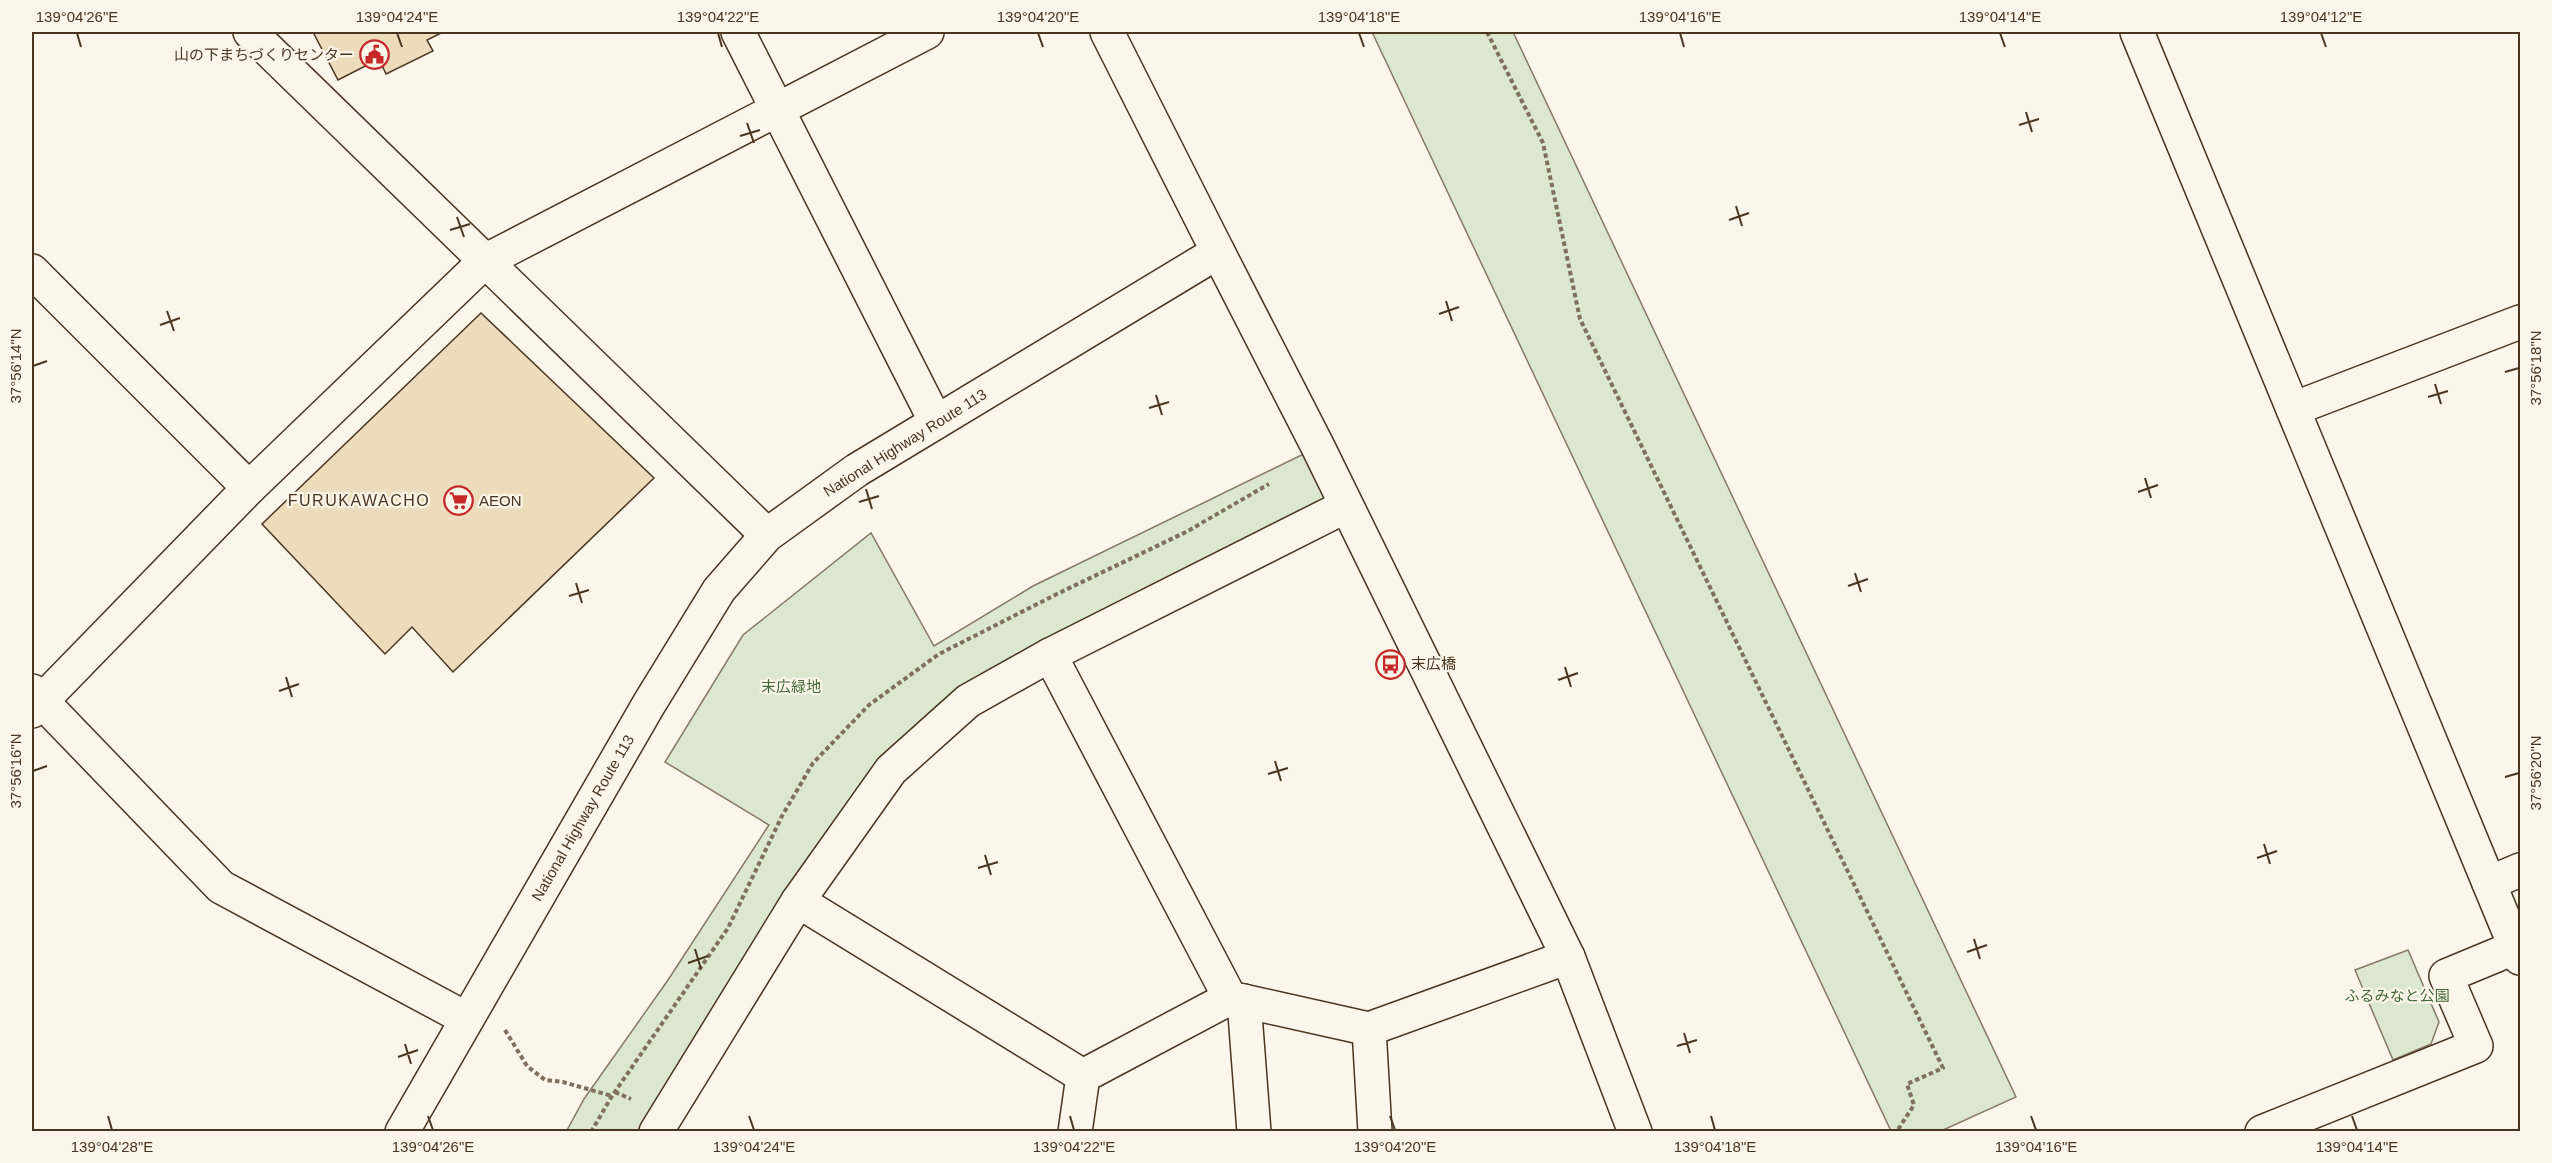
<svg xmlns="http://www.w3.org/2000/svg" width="2552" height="1163" font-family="Helvetica,'Noto Sans JP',sans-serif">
  <rect width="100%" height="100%" fill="#fbf6e9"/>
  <g fill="#dce7d0" stroke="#887966" stroke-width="1.5">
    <path d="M1372,32H1513L2016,1097L1941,1131H1891Z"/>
    <path d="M1318,447L1346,506L1050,655L891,770L656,1131L566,1132L584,1099L668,980L769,825L665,762L743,635L871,533L934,646L1033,586Z"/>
    <path d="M2408,950L2439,1022L2431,1044L2393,1060L2355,970Z"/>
  </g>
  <g fill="#ecdcbc" stroke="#4a3520" stroke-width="1.5">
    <path d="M313,32H443L427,40L433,51L386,74L379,59L338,80Z"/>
    <path d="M481,313L654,478L453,672L412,627L385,654L262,524Z"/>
  </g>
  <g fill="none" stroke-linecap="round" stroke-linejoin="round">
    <defs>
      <g id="street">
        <path d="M250,32L767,535"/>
        <path d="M738,32L936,422"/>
        <path d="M32,271L249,488"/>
        <path d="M1050,655L1230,998"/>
        <path d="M32,691L221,887L467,1019"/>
        <path d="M32,711L249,488L485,261L927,32"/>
        <path d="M798,901L1083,1076"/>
        <path d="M1244,1001L1254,1132"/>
        <path d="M1369,1029L1375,1132"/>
        <path d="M656,1132L798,901L891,770L968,701L1050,655L1346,506"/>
        <path d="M1075,1132L1083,1076L1230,998L1369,1029L1568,957"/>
        <path d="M2262,1132L2476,1046L2446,976L2516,947"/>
      </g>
      <g id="secondary">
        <path d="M2137,32L2520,958"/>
        <path d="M1218,252L1318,447L1568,957L1635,1132"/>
        <path d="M2293,409L2520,322"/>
        <path d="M2489,883L2520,870"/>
      </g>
      <path id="highway" d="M402,1132L649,704L719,590L767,535L857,470L1218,252L1107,32"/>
    </defs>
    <use href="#street" stroke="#4a3520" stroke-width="36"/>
    <use href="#secondary" stroke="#4a3520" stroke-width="36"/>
    <use href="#highway" stroke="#4a3520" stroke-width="36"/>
    <g stroke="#7f6f5c" stroke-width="4" stroke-dasharray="4.5 3" stroke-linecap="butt">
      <path d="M1487,32L1543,143L1580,319L1943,1068L1907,1084L1914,1105L1899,1128L1900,1132"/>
      <path d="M505,1030L527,1066L545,1080L563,1082L612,1096"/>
      <path d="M615,1092L631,1099"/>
      <path d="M591,1132L612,1096L728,928L782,816L813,763L869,705L939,654L1055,595L1186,532L1269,484"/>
    </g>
    <use href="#street" stroke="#fbf6e9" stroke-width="33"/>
    <use href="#secondary" stroke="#fbf6e9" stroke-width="33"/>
    <use href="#highway" stroke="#fbf6e9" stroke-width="33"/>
  </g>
  <path fill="none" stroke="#4a3520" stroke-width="2" d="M77,33L81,47M397,33L402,47M718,33L722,47M1038,33L1043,47M1359,33L1364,47M1680,33L1684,47M2000,33L2005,47M2321,33L2326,47M2026,112L2032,132M747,123L754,143M2019,125L2039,119M740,136L760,130M1736,206L1742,226M457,217L464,237M1729,220L1749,213M450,230L470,224M1446,301L1452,321M167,311L174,331M1439,314L1459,307M160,325L180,318M33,366L47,361M2505,372L2519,368M2435,384L2441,404M1156,395L1162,415M2428,397L2448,391M1149,408L1169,402M2145,478L2151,498M866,489L872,509M2138,492L2158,485M859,502L879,496M1855,573L1861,592M576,583L582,603M1848,586L1868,579M569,596L589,590M1565,667L1571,687M286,677L292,697M1558,680L1578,673M279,691L299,684M1275,761L1281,781M33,771L47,766M1268,774L1288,768M2505,777L2519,773M2264,844L2270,864M985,855L991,875M2257,858L2277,851M978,868L998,862M1974,939L1980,959M695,949L701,969M1967,952L1987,945M688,963L708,956M1684,1033L1690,1053M405,1044L411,1064M1677,1046L1697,1040M398,1057L418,1050M108,1116L112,1130M428,1116L433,1130M749,1116L754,1130M1070,1116L1074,1130M1390,1116L1395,1130M1711,1116L1715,1130M2031,1116L2036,1130M2352,1116L2357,1130"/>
  <defs>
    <symbol id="civic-ring" viewBox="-11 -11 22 22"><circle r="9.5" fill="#fbf6e9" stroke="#c62828" stroke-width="1.5"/><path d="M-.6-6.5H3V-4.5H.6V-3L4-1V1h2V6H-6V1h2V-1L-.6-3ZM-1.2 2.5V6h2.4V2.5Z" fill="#c62828"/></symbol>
    <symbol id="supermarket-ring" viewBox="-11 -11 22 22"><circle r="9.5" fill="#fbf6e9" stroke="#c62828" stroke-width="1.5"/><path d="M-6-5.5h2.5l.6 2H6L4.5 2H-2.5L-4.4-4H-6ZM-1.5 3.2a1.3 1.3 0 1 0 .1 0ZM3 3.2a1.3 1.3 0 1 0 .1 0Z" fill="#c62828"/></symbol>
    <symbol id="bus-ring" viewBox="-11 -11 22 22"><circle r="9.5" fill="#fbf6e9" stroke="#c62828" stroke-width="1.5"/><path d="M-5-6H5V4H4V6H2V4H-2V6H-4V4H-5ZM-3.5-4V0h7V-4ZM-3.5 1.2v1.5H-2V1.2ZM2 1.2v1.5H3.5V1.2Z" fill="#c62828"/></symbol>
  </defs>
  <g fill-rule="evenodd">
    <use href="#civic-ring" x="358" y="38" width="33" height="33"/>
    <use href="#supermarket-ring" x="442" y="484" width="33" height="33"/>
    <use href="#bus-ring" x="1374" y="648" width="33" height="33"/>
  </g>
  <g text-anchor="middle" stroke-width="4.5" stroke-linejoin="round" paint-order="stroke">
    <g font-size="15" fill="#4a3520" stroke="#fbf6e9" text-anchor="start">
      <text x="354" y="60" text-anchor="end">山の下まちづくりセンター</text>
      <text x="479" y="506">AEON</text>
      <text x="1411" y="669">末広橋</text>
    </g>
    <g font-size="15" fill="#4a3520" stroke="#fbf6e9">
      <text transform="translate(905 443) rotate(-32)" y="5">National Highway Route 113</text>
      <text transform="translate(583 818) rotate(-60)" y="5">National Highway Route 113</text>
    </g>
    <g font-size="15" fill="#436837" stroke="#fbf6e9">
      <text x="791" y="692">末広緑地</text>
      <text x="2397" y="1001">ふるみなと公園</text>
    </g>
    <g font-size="16" letter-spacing="1.5" fill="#4a3520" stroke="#fbf6e9">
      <text x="359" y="506">FURUKAWACHO</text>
    </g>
  </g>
  <rect width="2552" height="1163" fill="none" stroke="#fbf6e9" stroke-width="66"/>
  <rect x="33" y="33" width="2486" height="1097" fill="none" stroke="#4a3520" stroke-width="2"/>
  <g font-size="15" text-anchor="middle" fill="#4a3520">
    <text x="77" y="22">139°04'26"E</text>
    <text x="397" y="22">139°04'24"E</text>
    <text x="718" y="22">139°04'22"E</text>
    <text x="1038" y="22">139°04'20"E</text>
    <text x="1359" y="22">139°04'18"E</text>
    <text x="1680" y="22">139°04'16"E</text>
    <text x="2000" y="22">139°04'14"E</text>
    <text x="2321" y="22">139°04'12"E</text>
    <text transform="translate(16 366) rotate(-90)" y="5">37°56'14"N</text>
    <text transform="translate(2536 368) rotate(-90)" y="5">37°56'18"N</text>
    <text transform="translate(16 771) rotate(-90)" y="5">37°56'16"N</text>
    <text transform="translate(2536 773) rotate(-90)" y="5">37°56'20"N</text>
    <text x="112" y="1152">139°04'28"E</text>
    <text x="433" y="1152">139°04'26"E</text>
    <text x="754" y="1152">139°04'24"E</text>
    <text x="1074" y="1152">139°04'22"E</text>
    <text x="1395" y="1152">139°04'20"E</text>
    <text x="1715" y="1152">139°04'18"E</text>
    <text x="2036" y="1152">139°04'16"E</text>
    <text x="2357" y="1152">139°04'14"E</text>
  </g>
</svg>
